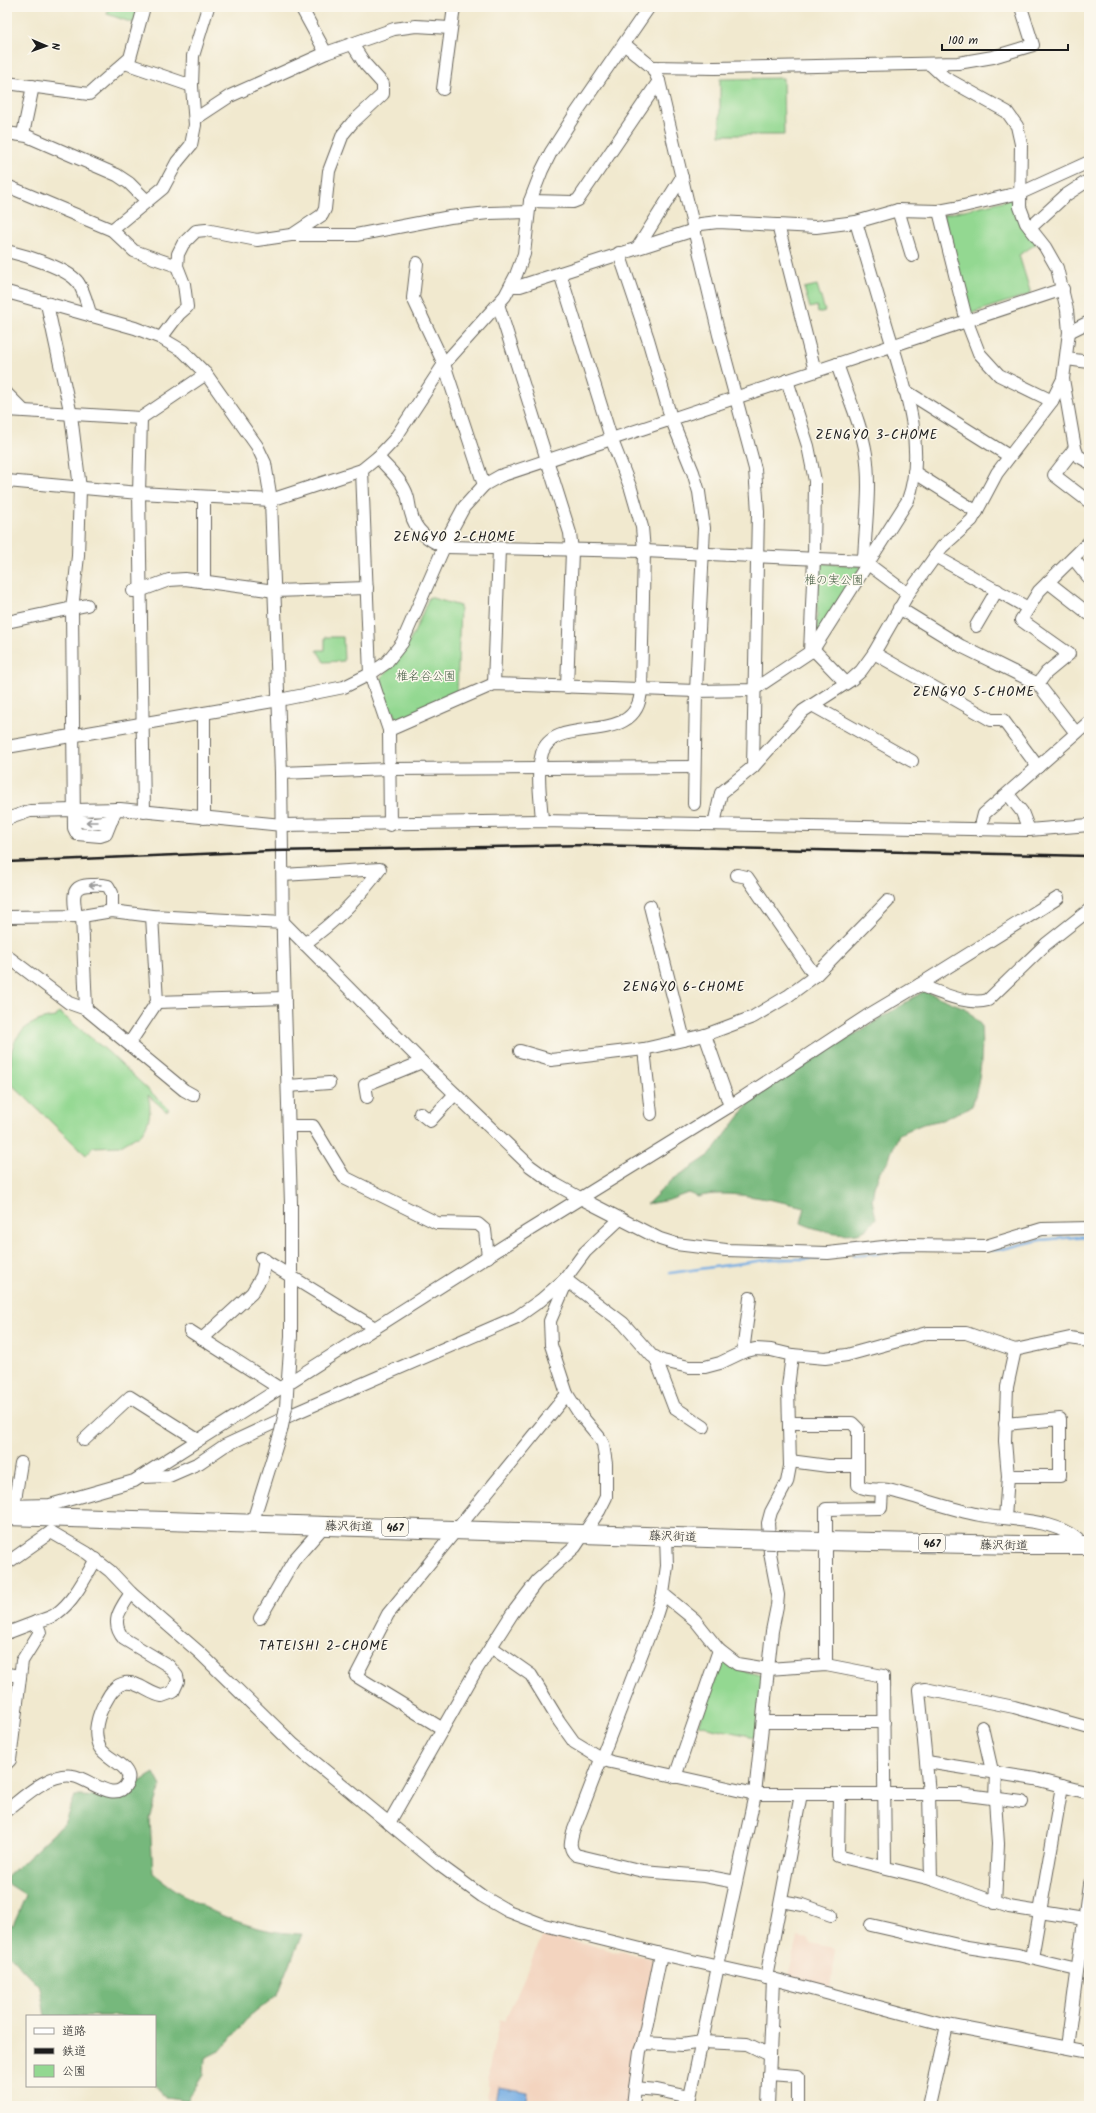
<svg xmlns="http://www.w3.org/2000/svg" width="1096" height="2113" font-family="Kalam,'Klee One',sans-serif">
  <rect width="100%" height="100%" fill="#fbf7ec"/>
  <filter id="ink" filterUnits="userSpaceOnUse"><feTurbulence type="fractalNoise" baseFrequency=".025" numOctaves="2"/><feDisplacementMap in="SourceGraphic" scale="8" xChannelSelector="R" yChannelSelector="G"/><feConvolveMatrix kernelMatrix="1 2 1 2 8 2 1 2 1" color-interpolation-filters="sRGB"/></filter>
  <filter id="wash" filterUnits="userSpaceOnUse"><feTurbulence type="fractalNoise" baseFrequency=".012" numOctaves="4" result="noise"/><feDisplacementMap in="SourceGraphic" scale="16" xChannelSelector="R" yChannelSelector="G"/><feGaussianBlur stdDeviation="0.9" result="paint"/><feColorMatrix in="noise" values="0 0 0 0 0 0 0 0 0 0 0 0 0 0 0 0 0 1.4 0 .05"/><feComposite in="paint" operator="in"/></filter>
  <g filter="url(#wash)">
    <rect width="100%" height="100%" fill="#f1e9cf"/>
    <g fill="#f3d4bf">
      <path d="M543,1935L585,1943L619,1953L620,1951L657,1960L630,2106H487L489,2068L500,2019L505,2021Z"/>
      <path d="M798,1937L808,1939L810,1943L835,1948L830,1989L788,1978Z"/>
    </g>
    <g fill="#93d891" stroke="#587a56">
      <path d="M109,7H140L136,24L107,14Z"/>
      <path d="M783,78L784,135H720V79Z"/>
      <path d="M1011,199L1036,244L1019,255L1031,294L969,314L943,215Z"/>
      <path d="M817,285L825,311L818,313L817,306L810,308L804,288Z"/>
      <path d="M819,563L861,566L816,639Z"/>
      <path d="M429,597L460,606L457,697L397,722L394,711L389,713L381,677C408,653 416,629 429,597Z"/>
      <path d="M325,637H343L344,661L324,662L317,650H325Z"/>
      <path d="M59,1012L107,1051L169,1109L166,1111L148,1095C152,1111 150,1126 137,1138L136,1136L119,1146L93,1147L86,1155L7,1080V1068L11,1064C9,1036 29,1019 56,1017Z"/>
      <path d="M721,1659L738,1669L767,1677L760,1738L698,1725Z"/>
    </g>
    <g fill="#76b87b" stroke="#496a4c">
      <path d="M924,991L965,1008L981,1025C983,1054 981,1079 972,1106L942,1120L923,1124L899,1134L886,1165L880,1172L874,1187L872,1200L876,1218C873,1222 869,1228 865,1230C850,1239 816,1230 801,1223L805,1207C777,1201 724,1188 698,1197L688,1193L669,1200L647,1204L672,1180L710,1155L754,1097Z"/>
      <path d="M154,1773L161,1786L150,1819L153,1873C195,1907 248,1933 302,1934L278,1994L246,2020L221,2050L205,2058L204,2074L187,2101L165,2098L155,2083V2016H45L40,1987L7,1953V1923L13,1925L26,1895L7,1883V1877L64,1824L75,1796L115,1797Z"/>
    </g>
    <path fill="#73ace3" stroke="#486480" d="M498,2087L528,2092L526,2106L495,2102Z"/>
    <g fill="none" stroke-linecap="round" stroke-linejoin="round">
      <g stroke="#73ace3" stroke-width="2.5">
        <path d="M991,1250H998L1040,1240L1089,1236"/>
        <path d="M853,1256L910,1251"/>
        <path d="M670,1273L772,1259H824"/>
      </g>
    </g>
  </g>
  <g filter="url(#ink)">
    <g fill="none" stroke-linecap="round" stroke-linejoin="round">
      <defs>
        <g id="minor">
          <path d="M301,7L326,53"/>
          <path d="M624,44L652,67L659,81L719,335L755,469L758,512L753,767"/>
          <path d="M125,63L192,86"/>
          <path d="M652,67L715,68L958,63L993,57L1033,45L1021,7"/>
          <path d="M7,83L89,94L130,58L144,7"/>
          <path d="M443,89L454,7"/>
          <path d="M195,119L230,96L326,53L394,29L416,26L450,28"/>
          <path d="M7,133L27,136L117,175L129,183L147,201"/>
          <path d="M23,134L33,86"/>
          <path d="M7,186L112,230L134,251L177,266"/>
          <path d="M530,201L573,202L578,200L659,81"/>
          <path d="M898,210L912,256"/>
          <path d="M939,211L967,322L979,353L999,375L1052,401"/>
          <path d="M778,225L815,371"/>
          <path d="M1030,228L1066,195L1089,180"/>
          <path d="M112,230L163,188L177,162L191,145L195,125L192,86L193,56L208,7"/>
          <path d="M292,235L322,215L325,209L329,171L343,134L352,123L383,94V84L365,64L352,44"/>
          <path d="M638,247L682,177"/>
          <path d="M7,251C24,255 71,269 79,284C85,293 87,305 91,316"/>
          <path d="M619,253L648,339L671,418L693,472L699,492L704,528L696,691L694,804"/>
          <path d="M417,263L413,298L444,364L484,485"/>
          <path d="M511,286H520L688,232L701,224L718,222L816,227L856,222L898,210L939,211L955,208L1023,192L1089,162"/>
          <path d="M7,292L135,328L161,338L183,351L206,374L257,446L265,463L271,500L281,773L283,938L291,1204V1336L286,1407"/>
          <path d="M47,304L71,415L80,488L78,556L72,609L74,828L77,834L100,836L106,834L116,809"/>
          <path d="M498,304L570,533L572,551L567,687"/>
          <path d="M1069,332L1089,322"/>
          <path d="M161,338L179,314L187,307L184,284L177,266L178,254L183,244L196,231L206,230L257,240L291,235H356L450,217L489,213L528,212"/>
          <path d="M1067,359L1089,362"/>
          <path d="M837,364C847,394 861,423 866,454C871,489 865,527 864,561"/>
          <path d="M1063,379L1075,448L1078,456L1089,462"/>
          <path d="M787,380L808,446L815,481L814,558L810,652"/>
          <path d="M904,390L1009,456"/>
          <path d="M7,394L23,410"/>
          <path d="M7,410L141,418L206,374"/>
          <path d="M141,418L139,493L144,812"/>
          <path d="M1075,448L1054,475L1088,501L1089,500"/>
          <path d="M378,457C388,469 402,480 407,495C409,500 409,507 411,513C415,531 428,540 445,547L644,551L864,561L908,594"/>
          <path d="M362,470L370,674L389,730L390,825"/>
          <path d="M914,472L977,512"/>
          <path d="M7,481L139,493L271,500L362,470L378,457L394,440L444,364L505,296L516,275L524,254L530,201L542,170L551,152L574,116L649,7"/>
          <path d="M204,497V582"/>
          <path d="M935,556L1028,608"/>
          <path d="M1073,558L1089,578"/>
          <path d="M1048,582L1089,614"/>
          <path d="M133,591L142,590L169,580L185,579L275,591L367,588"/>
          <path d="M899,608L961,646L1038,684L1076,733"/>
          <path d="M7,622L87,605"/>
          <path d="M976,626L997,590"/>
          <path d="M813,649L846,683"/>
          <path d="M874,653L991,720H1003L1038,767"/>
          <path d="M494,684L499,549"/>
          <path d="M1038,684L1046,673L1069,654L1021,620L1039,591L1089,542"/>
          <path d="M812,705L912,761"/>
          <path d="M389,730L494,684L696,691L753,690L810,652L816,645L908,500C928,445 902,378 886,324C876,290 866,256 856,222"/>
          <path d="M7,747L279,700L344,687L370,674L386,663L402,643L451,531L464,507L484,485L500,476L1063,289"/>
          <path d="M281,773L389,769L694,767"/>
          <path d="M1008,794L1022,812L1029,830"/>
          <path d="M74,816C82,826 101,823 112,820"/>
          <path d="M204,818V713"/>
          <path d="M7,819L30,811L120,809L282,825L542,821L1029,830L1089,825"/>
          <path d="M542,821C541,800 536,774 542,753C555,712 639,750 641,689L644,551L642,527L631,489L611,438L560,273"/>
          <path d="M714,824L721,793L753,767L803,711L851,680L861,671L874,653L908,594L942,547L972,520L997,473L1052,401L1063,379L1069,332L1067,310L1057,268L1045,247L1026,223L1020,207L1021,144L1017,126L1007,112L944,77L930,64"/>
          <path d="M980,830L984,814L1089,722"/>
          <path d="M283,875L380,869C359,898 334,923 304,944"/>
          <path d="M737,875L747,877L815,976"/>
          <path d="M650,906L684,1040"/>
          <path d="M76,916C74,899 69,885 91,885C97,885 102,884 108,886L112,893V911"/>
          <path d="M82,916L86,1009"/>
          <path d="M7,917L82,916L112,911L152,916L284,923L422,1062L530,1166L555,1184L582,1199L660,1239L676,1244L726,1250L828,1253L902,1245L986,1246L1042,1229L1089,1228"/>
          <path d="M7,956L69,1003L86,1009L184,1090L193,1095"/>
          <path d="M919,985C939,992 967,1006 988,1000L1046,944L1089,910"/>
          <path d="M157,1002L285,998"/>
          <path d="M705,1035L730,1106"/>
          <path d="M129,1044L157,1002L152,916"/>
          <path d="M644,1049L651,1114"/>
          <path d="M520,1051L551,1060L644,1049L705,1035L753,1017L788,996L815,976L888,901"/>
          <path d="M288,1086L329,1083"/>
          <path d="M367,1097L365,1085L422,1062"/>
          <path d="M420,1113L430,1121L455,1094"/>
          <path d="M289,1126H313L344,1177L437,1223L478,1224L485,1230L488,1257"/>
          <path d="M261,1258L375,1328"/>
          <path d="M565,1279L623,1323L652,1356L663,1361L689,1367H705L720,1363L743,1352L755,1349L771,1350L792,1355L825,1358L847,1355L927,1333H966L1015,1350L1070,1338L1089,1341"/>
          <path d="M190,1331L279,1388"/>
          <path d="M202,1339L252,1293L262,1276L265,1260"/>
          <path d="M743,1352L750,1298"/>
          <path d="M655,1357L674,1407L704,1427"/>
          <path d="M789,1423H852L858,1429V1485C867,1492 877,1488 888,1490C918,1497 949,1509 980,1515C1013,1521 1060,1518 1083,1545"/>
          <path d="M1005,1424L1060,1419V1476H1008"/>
          <path d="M84,1440L130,1397L198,1440"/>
          <path d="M790,1461L828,1466H858"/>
          <path d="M142,1477L169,1476L199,1463L224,1446L293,1414L517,1317L541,1300L565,1279L585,1252L620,1219"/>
          <path d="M7,1506L50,1505L134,1481L526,1232L730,1106L867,1016L919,985L1058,898"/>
          <path d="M14,1506L21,1463"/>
          <path d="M1005,1518L1008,1476L1005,1441L1007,1387L1015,1350"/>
          <path d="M252,1524L281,1431"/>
          <path d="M51,1532L87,1553L110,1571L131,1593L200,1653L294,1745L441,1866L482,1896L508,1911L544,1925L661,1954L773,1979L947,2025L1089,2052"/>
          <path d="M666,1536L667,1566L663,1594L695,1620L719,1650L737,1664L768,1669L826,1665L883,1676L885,1867"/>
          <path d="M7,1563L51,1532"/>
          <path d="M663,1594L654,1622L573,1832C571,1840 568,1849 576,1855L643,1871L704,1876L736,1882"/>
          <path d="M260,1618L294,1560L324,1526"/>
          <path d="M36,1622C42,1620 50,1618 56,1614C74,1601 85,1578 96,1559"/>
          <path d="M7,1633L36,1622L40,1632L22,1661L10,1760L7,1763"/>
          <path d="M491,1647L531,1675L559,1721L574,1742L602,1759L611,1762L755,1794H960L1022,1802"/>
          <path d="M826,1665V1509L881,1508L882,1490"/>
          <path d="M7,1674L20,1676"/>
          <path d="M764,1722H884"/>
          <path d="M982,1727L992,1771"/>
          <path d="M443,1729L356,1676L388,1614L567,1394"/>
          <path d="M927,1762L1035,1779L1089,1793"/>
          <path d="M675,1777L719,1650"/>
          <path d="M839,1794L838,1856L931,1879L1009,1907L1084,1919"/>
          <path d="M7,1810C24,1797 49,1772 73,1776C88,1778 116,1805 127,1783C135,1767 106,1759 100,1748C92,1733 98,1714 106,1701C110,1693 115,1685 125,1683C138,1681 149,1694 162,1696L173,1692L178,1681L177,1676L169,1666L124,1639C109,1622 121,1608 131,1593"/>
          <path d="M389,1823L475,1672L512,1614L537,1581L575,1547L599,1511L606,1497V1464L603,1444L599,1437L579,1413L567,1394L551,1345L550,1321L567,1281"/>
          <path d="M931,1879L929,1793L919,1690L925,1689L1014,1707L1089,1728"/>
          <path d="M781,1901L803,1905L831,1915"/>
          <path d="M995,1903L998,1844L995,1799L996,1772"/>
          <path d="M871,1925L967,1947L1018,1955L1077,1969"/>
          <path d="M661,1954L643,2043L682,2045L702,2042L747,2044L770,2055"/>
          <path d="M1032,1958L1062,1786"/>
          <path d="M766,1978L801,1794"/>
          <path d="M1067,2047L1089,1884"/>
          <path d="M769,2074L798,2076V2106"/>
          <path d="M635,2088L640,2051L643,2043"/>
          <path d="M633,2106L635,2088L657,2090L690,2097L755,1794L772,1631L777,1606L778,1595L770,1553L768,1523L771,1512L787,1482L790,1466L788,1387L792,1355"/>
          <path d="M768,2106L773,1979"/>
          <path d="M929,2106L947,2025"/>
        </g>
        <g id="highway">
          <path d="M7,1516L739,1539"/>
          <path d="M775,1540L1019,1545H1089"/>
        </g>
      </defs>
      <use href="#minor" stroke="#67645b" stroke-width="14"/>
      <use href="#highway" stroke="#67645b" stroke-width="20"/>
      <use href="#minor" stroke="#fff" stroke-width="12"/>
      <use href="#highway" stroke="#fff" stroke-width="18"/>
      <path stroke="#1c1c1c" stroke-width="2.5" d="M7,862L271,851L588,845L1089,856"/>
      <defs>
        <path id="minor-bridge" d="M281,1431L286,1407"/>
        <path id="highway-bridge" d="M739,1539L775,1540"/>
      </defs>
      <use href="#minor-bridge" stroke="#67645b" stroke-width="14" stroke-linecap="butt"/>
      <use href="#highway-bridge" stroke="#67645b" stroke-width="20" stroke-linecap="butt"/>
      <use href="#minor-bridge" stroke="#fff" stroke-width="12"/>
      <use href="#highway-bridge" stroke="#fff" stroke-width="18"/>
    </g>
    <defs><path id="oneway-shaft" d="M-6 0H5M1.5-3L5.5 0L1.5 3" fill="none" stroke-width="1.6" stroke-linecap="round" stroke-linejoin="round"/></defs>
    <g stroke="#999">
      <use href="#oneway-shaft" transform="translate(92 822) rotate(180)"/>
      <use href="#oneway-shaft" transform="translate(95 885) rotate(179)"/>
    </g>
  </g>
  <g text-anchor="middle" stroke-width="3" stroke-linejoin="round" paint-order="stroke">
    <g fill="#fbf7ec" stroke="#5f5e5a" stroke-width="1">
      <rect x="382" y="1518" width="26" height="18" rx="3"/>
      <rect x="919" y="1534" width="26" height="18" rx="3"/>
    </g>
    <g font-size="11" font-weight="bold" fill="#1c1c1c">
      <text x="395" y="1531">467</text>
      <text x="932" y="1547">467</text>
    </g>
    <g font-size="12" fill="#465e45" stroke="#fbf7ec">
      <text x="834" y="584">椎の実公園</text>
      <text x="426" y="680">椎名谷公園</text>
    </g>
    <g font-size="12" fill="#1c1c1c" stroke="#fbf7ec">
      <text transform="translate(349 1526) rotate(1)" y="4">藤沢街道</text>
      <text transform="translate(673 1536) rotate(2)" y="4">藤沢街道</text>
      <text transform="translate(1004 1545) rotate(1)" y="4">藤沢街道</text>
    </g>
    <g font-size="13" letter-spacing="1" fill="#1c1c1c" stroke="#fbf7ec">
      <text x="877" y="439">ZENGYO 3-CHOME</text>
      <text x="455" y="541">ZENGYO 2-CHOME</text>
      <text x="974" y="696">ZENGYO 5-CHOME</text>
      <text x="684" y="991">ZENGYO 6-CHOME</text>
      <text x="324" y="1650">TATEISHI 2-CHOME</text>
    </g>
  </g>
  <rect width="1096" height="2113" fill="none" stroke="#fbf7ec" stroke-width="24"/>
  <rect x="26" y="2015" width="130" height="72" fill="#fbf7ec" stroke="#a29f99"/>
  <rect x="34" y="2028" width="20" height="6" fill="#ffffff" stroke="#a29f99"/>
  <text x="62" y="2035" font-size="12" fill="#1c1c1c">道路</text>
  <rect x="34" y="2048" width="20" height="6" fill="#1c1c1c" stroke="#a29f99"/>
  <text x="62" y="2055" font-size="12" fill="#1c1c1c">鉄道</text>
  <rect x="34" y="2065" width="20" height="12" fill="#93d891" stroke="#a29f99"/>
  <text x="62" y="2075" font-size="12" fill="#1c1c1c">公園</text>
  <g transform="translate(46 46) rotate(92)" stroke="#fbf7ec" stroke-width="3" paint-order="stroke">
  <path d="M0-3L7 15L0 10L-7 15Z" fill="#1c1c1c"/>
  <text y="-6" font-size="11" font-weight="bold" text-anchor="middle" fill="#1c1c1c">N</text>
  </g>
  <path d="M942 44v6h126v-6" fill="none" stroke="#1c1c1c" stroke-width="2"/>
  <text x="948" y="44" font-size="12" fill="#1c1c1c" stroke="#fbf7ec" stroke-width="3" paint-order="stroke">100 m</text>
</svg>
